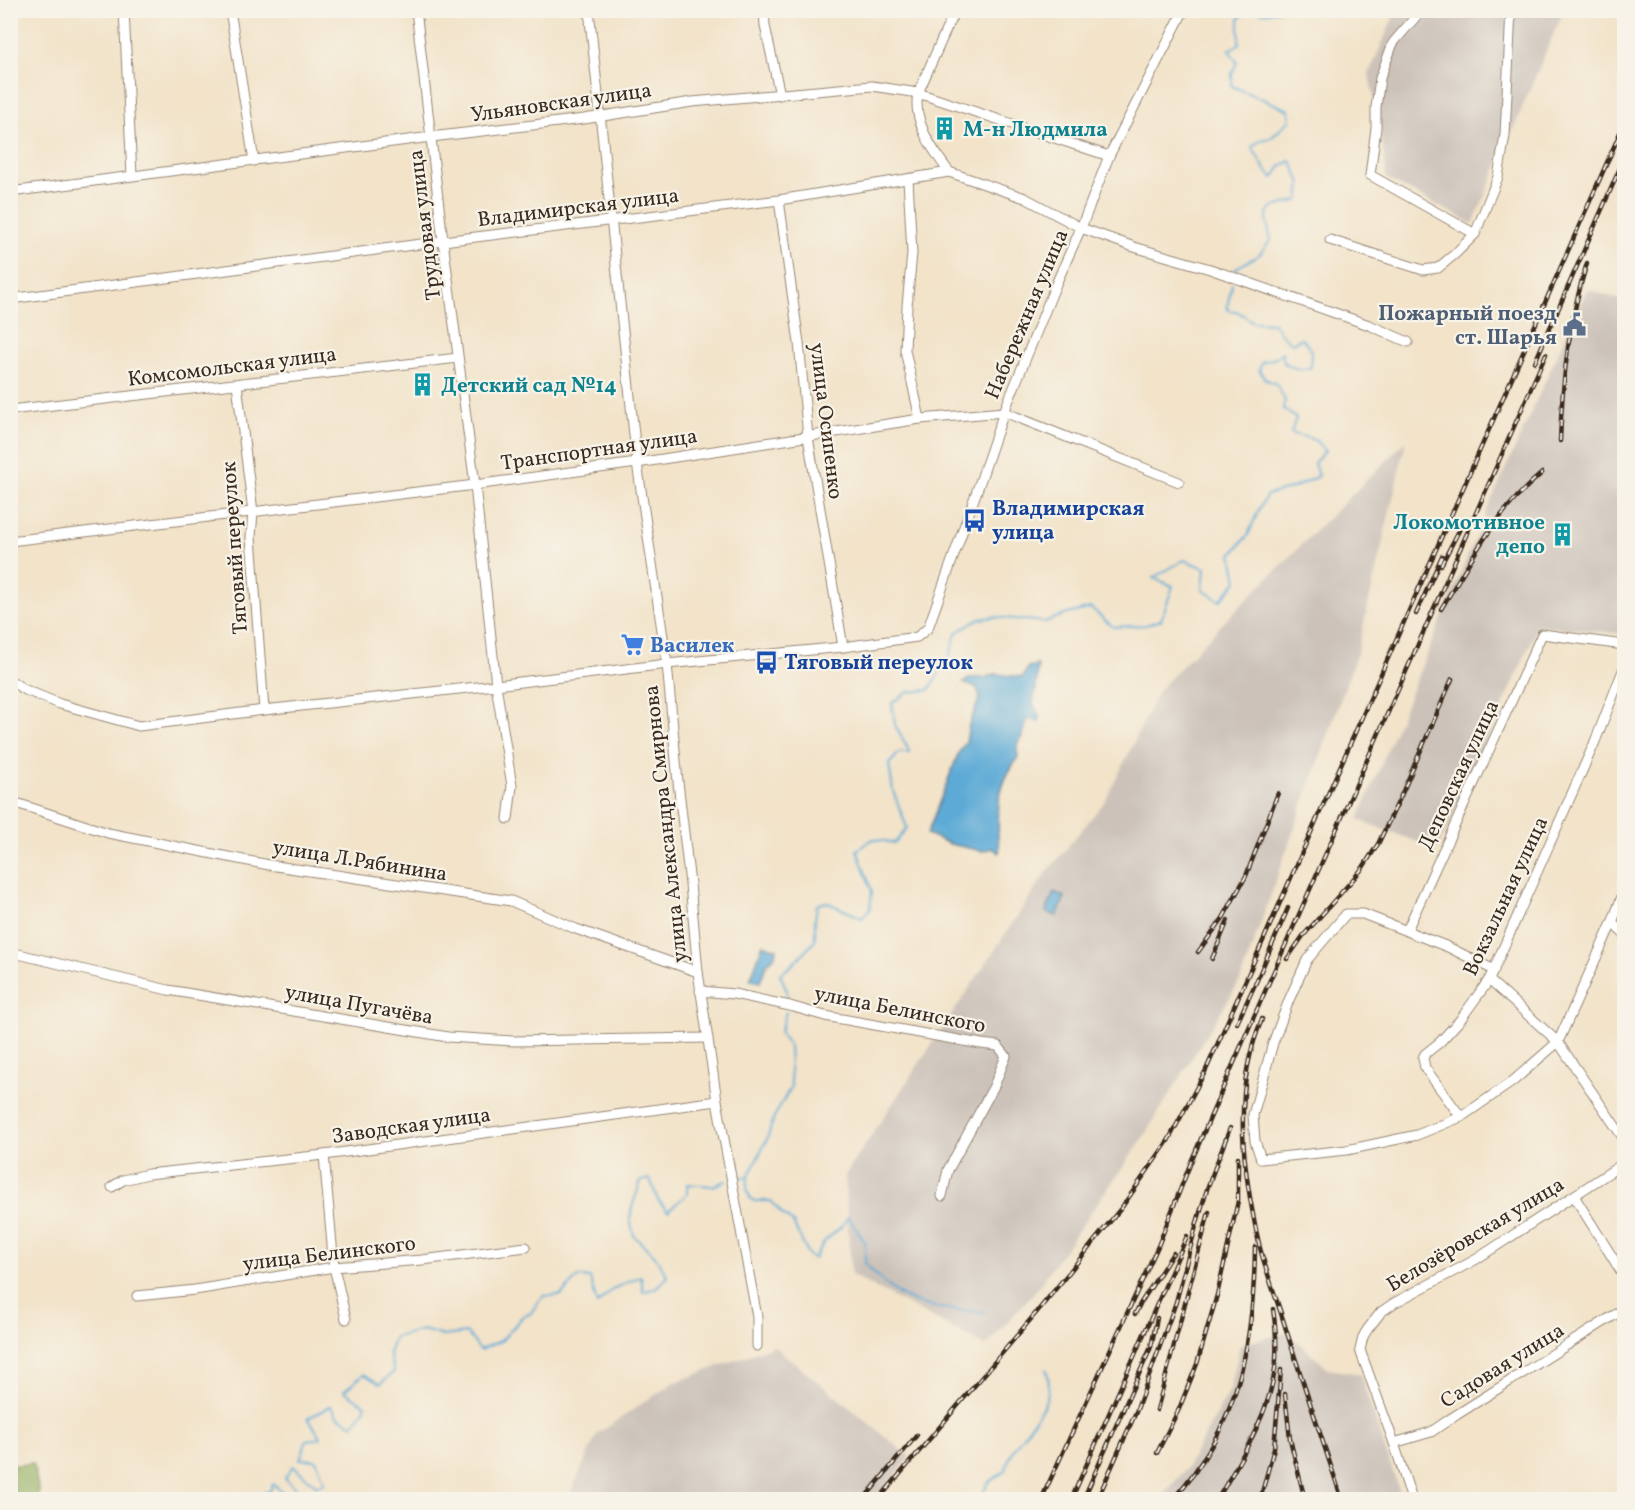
<svg xmlns="http://www.w3.org/2000/svg" width="1635" height="1510" font-family="Vollkorn,serif">
  <rect width="100%" height="100%" fill="#f7f3e8"/>
  <filter id="ink" filterUnits="userSpaceOnUse"><feTurbulence type="fractalNoise" baseFrequency=".0167" numOctaves="2"/><feDisplacementMap in="SourceGraphic" scale="12" xChannelSelector="R" yChannelSelector="G"/><feConvolveMatrix kernelMatrix="1 2 1 2 8 2 1 2 1" color-interpolation-filters="sRGB"/></filter>
  <filter id="wash" filterUnits="userSpaceOnUse"><feTurbulence type="fractalNoise" baseFrequency=".008" numOctaves="4" result="noise"/><feDisplacementMap in="SourceGraphic" scale="24" xChannelSelector="R" yChannelSelector="G"/><feGaussianBlur stdDeviation="1.35" result="paint"/><feColorMatrix in="noise" values="0 0 0 0 0 0 0 0 0 0 0 0 0 0 0 0 0 1.4 0 .05"/><feComposite in="paint" operator="in"/></filter>
  <g filter="url(#wash)">
    <rect width="100%" height="100%" fill="#f2e3c9"/>
    <g fill="#ccc2b9">
      <path d="M1396,11H1563L1473,224L1386,178L1382,141L1369,74Z"/>
      <path d="M1587,289L1624,301V634L1538,625L1512,686L1437,849L1358,820L1486,512Z"/>
      <path d="M1406,441L1357,653L1240,981L1137,1147L1036,1290L986,1346L851,1275L845,1175L1044,876L1106,800L1159,690L1229,617Z"/>
      <path d="M1287,1332L1328,1369L1360,1374L1402,1499H1160L1186,1469L1230,1390L1240,1345Z"/>
      <path d="M774,1346L910,1457L874,1499H568L597,1434L673,1383Z"/>
    </g>
    <path fill="#97b265" stroke="#696e42" stroke-width="1.5" d="M33,1463L39,1492L36,1499H11V1466Z"/>
    <g fill="#5daad6" stroke="#4c6a7a" stroke-width="1.5">
      <path d="M1038,665L1036,688L1033,703L1040,718L1038,722L1027,718L1025,729L1017,748L1018,757C1009,770 1001,785 999,801C998,812 999,823 998,835C998,842 1001,845 999,853L992,848L982,851L950,844L927,834L951,772L959,752L966,742L969,725L980,697L977,688L963,683L970,678H984L995,674L1023,677L1028,667Z"/>
      <path d="M1054,892L1065,897L1057,916L1046,912Z"/>
      <path d="M763,944L777,949L774,957L767,964L760,982L750,980Z"/>
    </g>
    <g fill="none" stroke-linecap="round" stroke-linejoin="round">
      <g stroke="#5daad6" stroke-width="2">
        <path d="M1260,10L1261,13L1281,10"/>
        <path d="M1236,270V268L1259,255L1271,240C1261,202 1268,210 1299,200L1301,183L1291,161L1282,165L1273,178L1265,169L1252,147L1261,140L1271,138L1290,120L1289,110L1232,86V74L1237,62L1229,50L1239,44V19L1247,10"/>
        <path d="M787,999V991L780,974L791,966L815,941V920L817,905L826,902L862,918L870,909L872,891L857,850L873,839L895,843L907,828L893,791L889,764L899,753H910L895,725L892,703L908,692L929,690L950,655L956,633L979,619L994,617L1045,622L1064,615L1091,608L1113,627L1146,625L1161,620L1173,586L1153,578L1184,560L1205,568L1203,590L1220,601L1237,581L1232,554L1248,535L1259,509L1267,495L1293,488L1318,476L1314,463L1325,451L1315,440L1291,433L1296,418L1283,409L1285,400L1276,384L1265,379L1259,370L1262,362L1276,358L1282,352L1284,363L1300,370L1311,367V350L1302,338L1292,343L1283,336L1273,323L1253,322L1237,311H1230L1227,308L1232,284"/>
        <path d="M786,1012L780,1033L789,1046L791,1087L774,1117L767,1139L748,1177L747,1189L750,1198L754,1201H771L781,1213L793,1223L809,1256L814,1259L825,1241L842,1226L848,1217L865,1242V1263C874,1274 895,1294 908,1299C932,1310 959,1310 985,1312"/>
        <path d="M739,1178L748,1177"/>
        <path d="M263,1500V1493L270,1491L273,1484L291,1499L297,1490L285,1478L293,1466L317,1486L325,1482L316,1460L300,1459L307,1440L321,1438L308,1418L331,1406L337,1416L353,1425L364,1410L365,1405L344,1391L364,1374L380,1384L394,1372L389,1353L395,1337L423,1330L443,1336L467,1333L480,1350L502,1340L523,1316L530,1314L543,1296L561,1295L578,1277L590,1278L597,1304L613,1289L641,1276L643,1292L655,1288L668,1277L655,1256L634,1236L630,1219L632,1207L641,1181L650,1179L658,1200L668,1211L687,1194V1184L712,1186L726,1181"/>
        <path d="M980,1500L988,1483L1006,1470C1012,1433 1061,1410 1046,1369"/>
      </g>
    </g>
  </g>
  <g filter="url(#ink)">
    <g fill="none" stroke-linecap="round" stroke-linejoin="round">
      <defs>
        <g id="street">
          <path d="M124,10L132,176"/>
          <path d="M230,10L254,161"/>
          <path d="M416,10L443,241L475,485L496,685L512,786L508,819"/>
          <path d="M589,10L637,463L667,664L678,782L690,884L698,972L717,1101L757,1317V1346"/>
          <path d="M764,10L765,26L780,95"/>
          <path d="M1423,10L1418,14L1393,43L1380,78L1376,107V128L1370,175L1475,234"/>
          <path d="M949,172C933,150 912,122 918,93L955,10"/>
          <path d="M908,179L912,253L907,306L905,350L920,419"/>
          <path d="M10,192L431,137L584,119L692,102L872,86L918,93L1109,156"/>
          <path d="M779,200L799,343L808,437L843,647"/>
          <path d="M1330,240L1423,270L1438,268L1455,254L1475,234L1498,177L1505,135L1511,10"/>
          <path d="M10,299L443,241L779,200L949,172L1025,198L1081,228L1134,247L1210,269L1369,325L1408,342"/>
          <path d="M237,384L253,512L251,537L264,710"/>
          <path d="M10,410L458,358"/>
          <path d="M10,541L475,485L637,463L920,419L1004,412L1179,482"/>
          <path d="M10,680L23,689L60,704L139,726L264,710L496,685L667,664L843,647L917,637L928,628L979,485L1004,412L1056,284L1081,228L1109,156L1184,10"/>
          <path d="M10,801L108,833L269,865L511,901L576,929L698,972"/>
          <path d="M1612,923L1624,934"/>
          <path d="M1407,930L1542,634L1624,645"/>
          <path d="M10,952L168,990L448,1037L513,1041L708,1038"/>
          <path d="M1494,970L1448,947L1363,914H1346L1307,960L1289,1000L1273,1043L1253,1115L1255,1141L1261,1159L1347,1150L1417,1135L1461,1117L1512,1082L1558,1042L1612,923L1624,891"/>
          <path d="M1489,980L1558,1042L1624,1139V1142"/>
          <path d="M700,991L734,994L790,1006L825,1016L981,1044L998,1046L1006,1056L994,1086L948,1170L942,1196"/>
          <path d="M1461,1117L1425,1068L1423,1058L1425,1054L1440,1042L1460,1020L1489,980L1594,744L1624,668"/>
          <path d="M324,1155L334,1267L346,1319"/>
          <path d="M112,1187L123,1180L148,1174L324,1155L717,1101"/>
          <path d="M1574,1196L1624,1276"/>
          <path d="M137,1296L195,1290L334,1267L422,1260L526,1247"/>
          <path d="M1394,1443L1431,1432L1450,1419L1624,1309"/>
          <path d="M1412,1500L1394,1443L1360,1350L1363,1337L1367,1330L1381,1312L1394,1303L1475,1260L1624,1163"/>
          <path d="M1620,1500L1624,1497"/>
        </g>
      </defs>
      <use href="#street" stroke="#968674" stroke-width="11"/>
      <use href="#street" stroke="#fff" stroke-width="9"/>
      <defs>
        <g id="rail">
          <path d="M1535,362L1624,159"/>
          <path d="M1560,441C1562,381 1569,320 1587,263"/>
          <path d="M1441,565L1463,523"/>
          <path d="M1441,609C1472,558 1495,513 1542,473"/>
          <path d="M1416,614L1442,556"/>
          <path d="M1198,952L1223,918L1246,876L1278,793"/>
          <path d="M1212,959L1228,920"/>
          <path d="M1287,959L1303,936L1362,869L1378,844L1400,798L1452,679"/>
          <path d="M1262,1019C1231,1092 1243,1173 1260,1248C1267,1274 1277,1300 1285,1326C1303,1384 1323,1441 1342,1500"/>
          <path d="M1237,1023L1257,980L1288,908"/>
          <path d="M1135,1314L1140,1304L1173,1253"/>
          <path d="M1285,1394L1290,1439L1305,1500"/>
          <path d="M1157,1410L1209,1212"/>
          <path d="M1157,1453L1179,1409L1197,1364L1217,1295L1238,1201V1157"/>
          <path d="M863,1500L917,1435"/>
          <path d="M878,1500L1041,1307L1122,1207L1168,1141L1206,1070L1624,124"/>
          <path d="M1041,1500L1158,1246L1191,1162L1248,1030L1546,354"/>
          <path d="M1071,1500L1187,1236"/>
          <path d="M1083,1500L1151,1347L1157,1318"/>
          <path d="M1097,1500L1136,1412L1176,1302L1196,1226L1208,1186L1230,1128"/>
          <path d="M1172,1500C1239,1427 1254,1342 1255,1247"/>
          <path d="M1217,1500C1240,1460 1269,1415 1275,1369C1278,1349 1276,1329 1273,1309"/>
          <path d="M1260,1500L1274,1448L1281,1370"/>
        </g>
      </defs>
      <use href="#rail" stroke="#3b2a1e" stroke-width="4.5"/>
      <use href="#rail" stroke="#f7f3e8" stroke-width="2" stroke-dasharray="7" stroke-linecap="butt"/>
    </g>
  </g>
  <defs>
    <symbol id="building-bare" viewBox="-9 -9 18 18"><path d="M-4-6H4V6H1V3H-1V6H-4ZM-2.5-4.3h1.7v1.8h-1.7ZM.8-4.3h1.7v1.8H.8ZM-2.5-1h1.7V.8h-1.7ZM.8-1h1.7V.8H.8Z" fill="#0f9aa8" stroke="#f7f3e8" stroke-width="2.5" paint-order="stroke"/></symbol>
    <symbol id="civic-bare" viewBox="-9 -9 18 18"><path d="M-.6-6.5H3V-4.5H.6V-3L4-1V1h2V6H-6V1h2V-1L-.6-3ZM-1.2 2.5V6h2.4V2.5Z" fill="#5c6f8a" stroke="#f7f3e8" stroke-width="2.5" paint-order="stroke"/></symbol>
    <symbol id="bus-bare" viewBox="-9 -9 18 18"><path d="M-5-6H5V4H4V6H2V4H-2V6H-4V4H-5ZM-3.5-4V0h7V-4ZM-3.5 1.2v1.5H-2V1.2ZM2 1.2v1.5H3.5V1.2Z" fill="#1a4fb4" stroke="#f7f3e8" stroke-width="2.5" paint-order="stroke"/></symbol>
    <symbol id="supermarket-bare" viewBox="-9 -9 18 18"><path d="M-6-5.5h2.5l.6 2H6L4.5 2H-2.5L-4.4-4H-6ZM-1.5 3.2a1.3 1.3 0 1 0 .1 0ZM3 3.2a1.3 1.3 0 1 0 .1 0Z" fill="#3f7fe0" stroke="#f7f3e8" stroke-width="2.5" paint-order="stroke"/></symbol>
  </defs>
  <g fill-rule="evenodd">
    <use href="#building-bare" x="928" y="112" width="33" height="33"/>
    <use href="#civic-bare" x="1558" y="308" width="33" height="33"/>
    <use href="#building-bare" x="406" y="368" width="33" height="33"/>
    <use href="#bus-bare" x="958" y="504" width="33" height="33"/>
    <use href="#building-bare" x="1546" y="518" width="33" height="33"/>
    <use href="#supermarket-bare" x="616" y="628" width="33" height="33"/>
    <use href="#bus-bare" x="750" y="646" width="33" height="33"/>
  </g>
  <g text-anchor="middle" stroke-width="4.5" stroke-linejoin="round" paint-order="stroke">
    <g font-size="21" fill="#3b2a1e" stroke="#f7f3e8">
      <text transform="translate(561 102) rotate(-8)" y="7">Ульяновская улица</text>
      <text transform="translate(578 207) rotate(-7)" y="7">Владимирская улица</text>
      <text transform="translate(424 225) rotate(-97)" y="7">Трудовая улица</text>
      <text transform="translate(1026 314) rotate(-67)" y="7">Набережная улица</text>
      <text transform="translate(232 366) rotate(-7)" y="7">Комсомольская улица</text>
      <text transform="translate(827 421) rotate(83)" y="7">улица Осипенко</text>
      <text transform="translate(599 449) rotate(-8)" y="7">Транспортная улица</text>
      <text transform="translate(234 548) rotate(-94)" y="7">Тяговый переулок</text>
      <text transform="translate(1458 775) rotate(-65)" y="7">Деповская улица</text>
      <text transform="translate(665 824) rotate(-96)" y="7">улица Александра Смирнова</text>
      <text transform="translate(360 860) rotate(9)" y="7">улица Л.Рябинина</text>
      <text transform="translate(1505 896) rotate(-65)" y="7">Вокзальная улица</text>
      <text transform="translate(359 1004) rotate(10)" y="7">улица Пугачёва</text>
      <text transform="translate(900 1009) rotate(11)" y="7">улица Белинского</text>
      <text transform="translate(411 1125) rotate(-8)" y="7">Заводская улица</text>
      <text transform="translate(1475 1234) rotate(-31)" y="7">Белозёровская улица</text>
      <text transform="translate(329 1253) rotate(-7)" y="7">улица Белинского</text>
      <text transform="translate(1502 1365) rotate(-32)" y="7">Садовая улица</text>
    </g>
    <g font-size="21" font-weight="bold" fill="#0d838f" stroke="#f7f3e8" text-anchor="start">
      <text x="963" y="136">М-н Людмила</text>
      <text x="441" y="392">Детский сад №14</text>
      <text x="1545" y="529" text-anchor="end">Локомотивное<tspan x="1545" dy="24">депо</tspan></text>
    </g>
    <g font-size="21" font-weight="bold" fill="#4e5e75" stroke="#f7f3e8" text-anchor="end">
      <text x="1557" y="320">Пожарный поезд<tspan x="1557" dy="24">ст. Шарья</tspan></text>
    </g>
    <g font-size="21" font-weight="bold" fill="#164399" stroke="#f7f3e8" text-anchor="start">
      <text x="992" y="515">Владимирская<tspan x="992" dy="24">улица</tspan></text>
      <text x="784" y="669">Тяговый переулок</text>
    </g>
    <g font-size="21" font-weight="bold" fill="#366cbe" stroke="#f7f3e8" text-anchor="start">
      <text x="650" y="652">Василек</text>
    </g>
  </g>
  <rect width="1635" height="1510" fill="none" stroke="#f7f3e8" stroke-width="36"/>
</svg>
